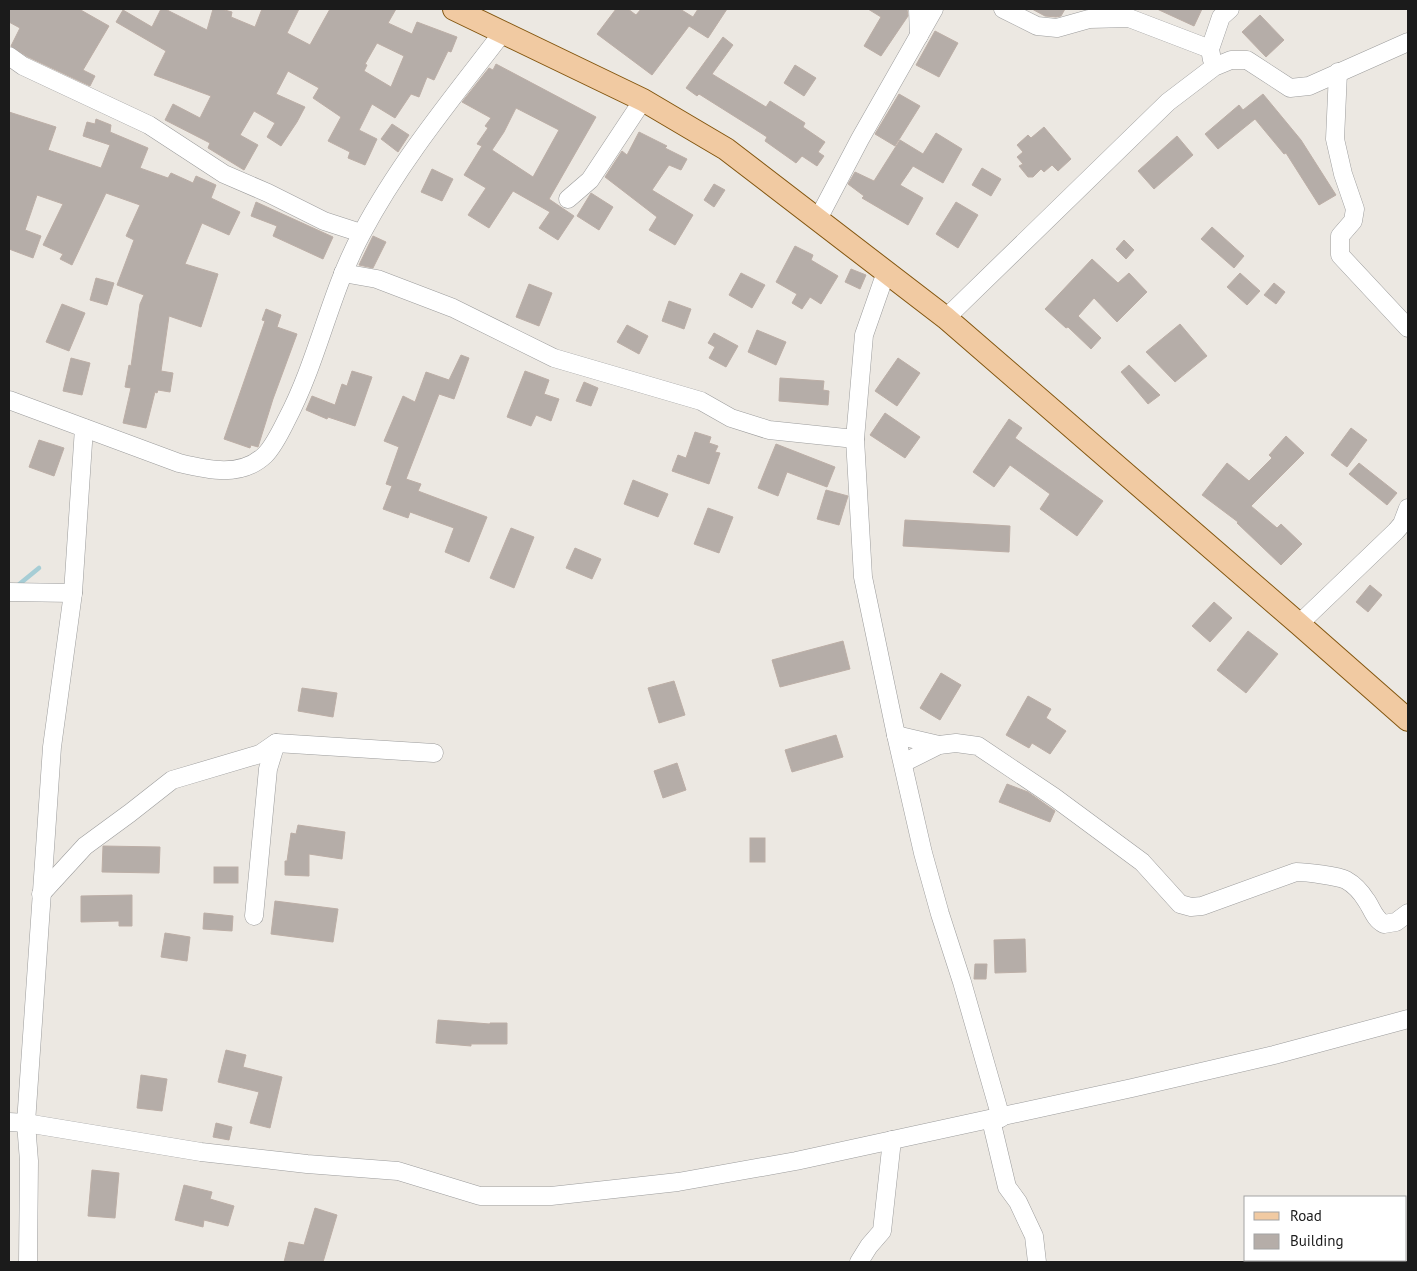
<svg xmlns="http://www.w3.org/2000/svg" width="1417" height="1271" font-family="'PT Sans',sans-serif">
  <rect width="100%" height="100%" fill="#ece8e2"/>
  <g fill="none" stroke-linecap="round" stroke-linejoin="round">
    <path stroke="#a6cdd5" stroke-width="4.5" d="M17,586L39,568"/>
  </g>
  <g fill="#b5ada8" stroke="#bcaea6" fill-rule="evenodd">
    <path d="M9,9H79L109,26L83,70L95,76L90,86L28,57L11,46L20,28L9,22Z"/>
    <path d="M161,9H165L207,30L213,9H221L232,12L231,17L255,27L262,9H299L287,33L310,45L330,9H396L388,23L412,34L417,22L457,37L451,52L448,51L434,80L427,77L419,97L411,94L395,118L372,104L359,130L377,139L365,165L348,158L350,152L328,141L341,117L313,98L319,88L288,71L276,94L305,107L297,122L281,146L267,137L275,123L254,111L240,135L258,145L244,170L208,148L210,143L165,120L173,104L200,118L211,96L154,75L166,51L116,22L123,10L152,27ZM377,43L404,56L391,87L364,71L367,65L365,64Z"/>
    <path d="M616,9H628L636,15L641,9H680L693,17L698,9H727L708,38L689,26L652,75L597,34Z"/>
    <path d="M868,9H907L908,16L881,56L864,46L881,17Z"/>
    <path d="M1032,9H1065L1061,16L1056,17L1045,16Z"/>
    <path d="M1157,9H1202L1194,26Z"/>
    <path d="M1260,15L1284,40L1266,57L1242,32Z"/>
    <path d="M935,31L958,43L939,77L916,65Z"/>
    <path d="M723,37L733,45L712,74L766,107L770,101L805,123L803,127L825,142L818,152L824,156L817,166L802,156L796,163L765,141L767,137L753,128L699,94L697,96L686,88Z"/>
    <path d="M496,64L596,117L549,199L574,216L558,240L539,228L550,212L513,191L489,228L468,215L486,188L464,175L482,146L477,144L488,128L485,126L491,118L462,102L489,68L493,70ZM516,108L559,130L533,177L492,150L504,132Z"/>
    <path d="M795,65L816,78L804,96L784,83Z"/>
    <path d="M899,94L920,106L895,146L875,134Z"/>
    <path d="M1263,94L1301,140L1336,195L1319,205L1286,153L1284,154L1255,119L1218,149L1205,134L1239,105L1243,110Z"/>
    <path d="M9,112L56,127L48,150L101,168L110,145L83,136L87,122L95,124L96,119L111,125L110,132L148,148L140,168L168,178L171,173L193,183L196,176L216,185L211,198L240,212L229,235L202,223L185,264L218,274L201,327L169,316L161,371L173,373L170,392L158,390L157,393L155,392L146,428L123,423L131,388L125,387L129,365L131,366L140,304L144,295L117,285L134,240L126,236L140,205L106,193L72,265L60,259L63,254L43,245L63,204L37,195L25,230L41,236L33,258L9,249Z"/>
    <path d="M392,124L409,135L398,152L381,139Z"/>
    <path d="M1044,127L1071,159L1058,171L1052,165L1044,172L1041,169L1033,177H1028L1019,166L1023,164L1017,157L1023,152L1017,145L1028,135L1031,138Z"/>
    <path d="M639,132L667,146L665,148L687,159L681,170L669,165L652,190L693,215L675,245L649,230L657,217L605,177L622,151L627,155Z"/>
    <path d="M936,133L962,149L943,183L913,166L900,185L923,198L908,225L862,198L864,196L848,184L855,172L874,181L900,140L923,154Z"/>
    <path d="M1177,136L1193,155L1154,189L1138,171Z"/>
    <path d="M982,168L1001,179L991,196L972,185Z"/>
    <path d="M432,169L453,179L442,201L421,192Z"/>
    <path d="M714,184L725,190L714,207L704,200Z"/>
    <path d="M591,193L613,207L599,230L577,216Z"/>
    <path d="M256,202L333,237L323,259L273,236L277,226L251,216Z"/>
    <path d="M956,202L978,215L958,248L936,234Z"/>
    <path d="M1212,227L1244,256L1234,268L1201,239Z"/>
    <path d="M373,236L386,242L373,268L359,265Z"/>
    <path d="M1124,240L1134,250L1126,259L1116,249Z"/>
    <path d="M795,246L813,255L811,260L838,276L821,304L810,297L802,309L792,303L797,294L776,282Z"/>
    <path d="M1092,259L1118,283L1129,273L1147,292L1117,322L1094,298L1078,316L1101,338L1091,349L1068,327L1066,328L1045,309Z"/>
    <path d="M851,269L866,275L860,289L845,282Z"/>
    <path d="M741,273L765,285L752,308L729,295Z"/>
    <path d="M1240,273L1260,291L1247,305L1227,287Z"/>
    <path d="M96,278L114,283L107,305L90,300Z"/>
    <path d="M1274,283L1285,292L1276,304L1264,295Z"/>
    <path d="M529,284L552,293L539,326L516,317Z"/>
    <path d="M669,301L691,309L684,329L662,321Z"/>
    <path d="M62,304L85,313L69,351L46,342Z"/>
    <path d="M266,309L281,315L277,327L297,334L273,399L258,447L251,445L250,448L224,439L265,321L262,320Z"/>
    <path d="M1180,324L1207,356L1175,382L1146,352Z"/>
    <path d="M627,325L648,336L639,354L617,342Z"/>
    <path d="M757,330L786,342L776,365L748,352Z"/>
    <path d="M714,333L738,346L726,367L709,358L715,347L708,343Z"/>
    <path d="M461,355L469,358L454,399L439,394L406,479L421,484L418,491L487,517L469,562L445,552L454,528L410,512L408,518L383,509L392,486L386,484L399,447L384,441L403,396L415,402L426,372L449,380Z"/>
    <path d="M71,358L90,363L82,395L63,391Z"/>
    <path d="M898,358L920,373L897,406L875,391Z"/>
    <path d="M1129,365L1160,395L1148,404L1121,372Z"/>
    <path d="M352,371L372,377L355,426L328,417L327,419L306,410L312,396L335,405L342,384L347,386Z"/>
    <path d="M525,371L549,380L544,394L559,399L551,421L536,415L531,426L507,417Z"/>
    <path d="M780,378L824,381L823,390L829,391L828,405L779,401Z"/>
    <path d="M584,382L598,388L591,406L576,401Z"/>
    <path d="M885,413L920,437L905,458L870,435Z"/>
    <path d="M1009,419L1022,428L1015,438L1103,501L1077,536L1040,509L1050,494L1010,465L994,487L973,472Z"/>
    <path d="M1351,428L1367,440L1347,467L1331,455Z"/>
    <path d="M695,432L711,437L709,443L718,446L715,452L720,453L709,484L672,471L678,455L686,458Z"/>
    <path d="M1286,436L1304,453L1251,506L1277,528L1281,524L1302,544L1281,565L1237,523L1238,522L1202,495L1227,463L1249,481L1272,458L1269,455Z"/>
    <path d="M39,440L64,448L54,476L29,467Z"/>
    <path d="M776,444L835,467L827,487L787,472L778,496L758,488Z"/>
    <path d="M1359,463L1397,493L1387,505L1349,474Z"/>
    <path d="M633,480L668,494L658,517L624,504Z"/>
    <path d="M826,490L848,496L839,525L817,519Z"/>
    <path d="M708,508L733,517L719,553L694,544Z"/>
    <path d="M905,520L1010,526L1009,552L903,546Z"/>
    <path d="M511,528L534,537L514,588L490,578Z"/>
    <path d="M575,548L601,559L592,579L566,568Z"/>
    <path d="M1370,585L1382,595L1368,612L1356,602Z"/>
    <path d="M1214,602L1232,618L1210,642L1192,626Z"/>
    <path d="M1248,631L1278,654L1246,693L1217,670Z"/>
    <path d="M843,641L850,669L780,687L772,660Z"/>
    <path d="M941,673L961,685L940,720L920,708Z"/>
    <path d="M674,681L685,715L659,723L648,688Z"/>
    <path d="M302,688L337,693L333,717L298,711Z"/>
    <path d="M1028,696L1051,709L1046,718L1066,731L1050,754L1032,743L1029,748L1006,735Z"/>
    <path d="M836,735L843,757L792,772L785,750Z"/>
    <path d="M677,763L686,790L663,798L654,771Z"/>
    <path d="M1007,784L1028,792L1055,811L1050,822L999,802Z"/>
    <path d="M298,825L345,832L342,859L309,854V876L285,875V861H287L291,833L296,834Z"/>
    <rect x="750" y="838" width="15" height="24"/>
    <path d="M103,846L160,847L159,873L102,872Z"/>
    <rect x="214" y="867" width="24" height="16"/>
    <path d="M132,895V926H119V921L81,922V896Z"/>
    <path d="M275,901L338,909L333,942L271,934Z"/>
    <path d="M204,913L233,916L232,931L203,929Z"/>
    <path d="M165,933L190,937L187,961L161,957Z"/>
    <path d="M1025,939L1026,972L995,973L994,940Z"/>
    <path d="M975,964H987L986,979H974Z"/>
    <path d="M438,1020L490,1024V1023H507V1044H471V1046L436,1043Z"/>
    <path d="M226,1050L246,1055L243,1067L282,1077L270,1128L250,1123L259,1092L218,1082Z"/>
    <path d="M141,1075L167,1079L162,1111L137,1108Z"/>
    <path d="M216,1123L232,1127L229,1140L213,1137Z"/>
    <path d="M92,1170L119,1173L115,1218L88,1216Z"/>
    <path d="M184,1185L212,1192L210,1199L234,1206L228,1226L204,1220L203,1227L175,1220Z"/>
    <path d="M315,1208L337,1215L323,1262H284L289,1242L304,1245Z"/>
  </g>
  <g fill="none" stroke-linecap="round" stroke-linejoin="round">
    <defs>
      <g id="minor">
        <path d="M918,9L919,36"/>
        <path d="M1003,9L1037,26L1057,28L1089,19L1129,18L1210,49"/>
        <path d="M9,56L23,66L149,125L224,174L268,193L324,221L361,233"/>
        <path d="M1212,60L1210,49L1221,17L1230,9"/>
        <path d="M1338,72L1335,139L1343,174L1355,209L1353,221L1340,236V255L1408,328"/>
        <path d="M568,199L590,180L643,100"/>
        <path d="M818,219L860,139L934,9"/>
        <path d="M886,272L864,335L855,439L863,577L896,735L923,853L940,914L962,982L1001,1118"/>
        <path d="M343,273L377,279L453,308L554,358L701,401L731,418L769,430L855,439"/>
        <path d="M946,318L1168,102L1214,67L1231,60H1247L1290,88L1309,86L1408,42"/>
        <path d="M9,400L179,463C208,470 241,478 265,455C274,446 281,431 287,419C318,360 330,292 362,233C400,161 454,96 503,32"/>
        <path d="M9,592L73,593"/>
        <path d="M1299,624L1396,531L1402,524L1408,508"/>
        <path d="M896,735L939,745"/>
        <path d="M903,763L939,745L956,743L978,746L1054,797L1142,862L1180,904L1191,907L1202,906L1296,872C1306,872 1338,876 1346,880C1355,885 1361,892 1366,900C1372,908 1374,919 1384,924L1396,922L1408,913"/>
        <path d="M41,894L85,846L130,813L172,780L260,754L276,743L434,753"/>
        <path d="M254,916L268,769L276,743"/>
        <path d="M991,1120L1007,1187L1018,1202L1034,1236L1037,1262"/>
        <path d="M9,1122L26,1123L201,1152L307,1164L398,1171L480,1196H551L678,1182L796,1161L1132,1088L1274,1055L1408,1019"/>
        <path d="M28,1262L29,1161L26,1123L52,747L73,593L84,428"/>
        <path d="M859,1262L869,1246L882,1231L892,1140"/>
      </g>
      <path id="major" d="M454,9L643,100L726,149L946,318L1299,624L1408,720"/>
    </defs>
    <use href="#minor" stroke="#9c9c9c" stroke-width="19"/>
    <use href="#major" stroke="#83560f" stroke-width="24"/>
    <use href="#minor" stroke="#fff" stroke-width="18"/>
    <use href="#major" stroke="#f1caa2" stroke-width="22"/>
  </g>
  <rect width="1417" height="1271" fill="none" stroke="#1b1b1b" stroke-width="20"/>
  <rect x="1244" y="1196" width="162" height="65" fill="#ffffff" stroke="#a4a4a4"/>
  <rect x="1254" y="1212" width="25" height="8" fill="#f1caa2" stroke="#a4a4a4"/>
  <text x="1290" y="1221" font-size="15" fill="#1b1b1b">Road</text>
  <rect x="1254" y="1234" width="25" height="15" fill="#b5ada8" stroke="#a4a4a4"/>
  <text x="1290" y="1246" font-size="15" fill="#1b1b1b">Building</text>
</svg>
